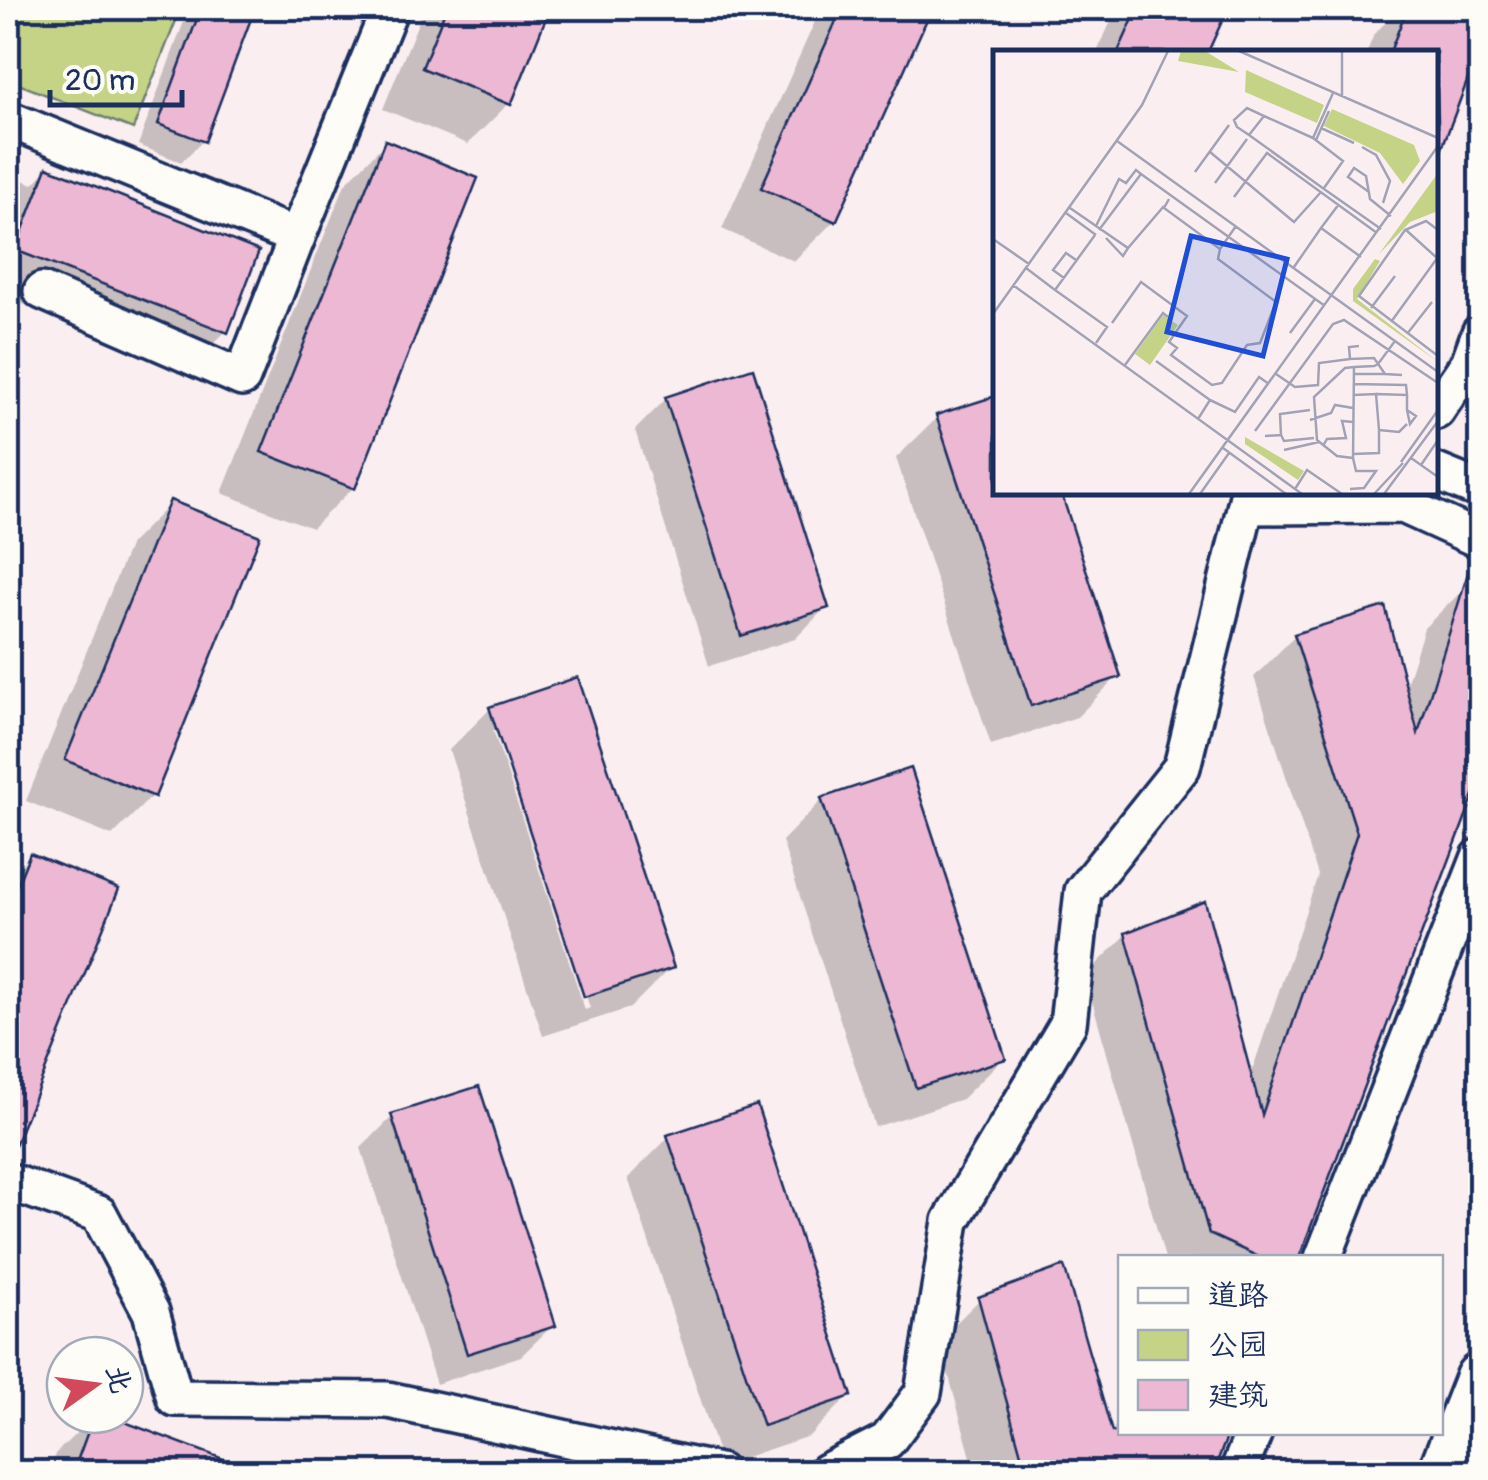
<svg xmlns="http://www.w3.org/2000/svg" width="1488" height="1480" font-family="Pangolin,'LXGW WenKai TC',sans-serif">
  <rect width="100%" height="100%" fill="#faeef0"/>
  <filter id="ink" filterUnits="userSpaceOnUse"><feTurbulence type="fractalNoise" baseFrequency=".01" numOctaves="2"/><feDisplacementMap in="SourceGraphic" scale="20" xChannelSelector="R" yChannelSelector="G"/><feConvolveMatrix kernelMatrix="1 2 1 2 8 2 1 2 1" color-interpolation-filters="sRGB"/></filter>
  <g filter="url(#ink)">
    <path fill="#c5d387" stroke="#708172" stroke-width="2.5" d="M8,8H181L133,129L8,80Z"/>
    <g fill="#0003" fill-rule="evenodd">
      <path d="M189,8H252L203,141L181,162L138,145Z"/>
      <path d="M424,8H548L509,103L468,144L383,109Z"/>
      <path d="M821,8H929L834,221L794,261L722,229Z"/>
      <path d="M1117,8H1225L1205,52H1097Z"/>
      <path d="M1400,8H1452L1480,18V40L1436,157V52H1367L1374,34Z"/>
      <path d="M385,143L353,488L312,528L222,493L345,184Z"/>
      <path d="M47,170L226,331L188,369L8,298V174L33,184Z"/>
      <path d="M666,399L826,607L795,639L709,666L635,430Z"/>
      <path d="M937,418L996,492L1118,676L1077,717L991,745L896,458Z"/>
      <path d="M171,503L153,795L112,836L26,801L130,544Z"/>
      <path d="M1465,588L1480,593V770L1293,1258H1165L1085,976L1126,935L1250,1077L1318,875L1254,677L1295,636L1404,691L1424,628Z"/>
      <path d="M490,709L671,967L630,1008L543,1036L449,750ZM493,730H499L590,1008L585,1010Z"/>
      <path d="M822,800L1003,1058L962,1099L875,1127L782,841Z"/>
      <path d="M30,856L12,1148L8,1152V879Z"/>
      <path d="M393,1116L553,1325L521,1356L436,1384L361,1148Z"/>
      <path d="M669,1137L850,1395L809,1436L722,1465L628,1178Z"/>
      <path d="M980,1299L1111,1438L1120,1411V1432H1225L1210,1472H975L939,1340Z"/>
      <path d="M95,1415H99L252,1472H49L55,1454Z"/>
    </g>
    <g fill="#edb8d3" stroke="#1b2f5e" stroke-width="2.5">
      <path d="M201,8H255L205,142L158,124Z"/>
      <path d="M446,8H550L511,105L422,68Z"/>
      <path d="M842,8H932L836,222L761,188Z"/>
      <path d="M1138,8H1228L1208,52H1118Z"/>
      <path d="M1407,8H1459L1480,16V47L1439,156L1436,52H1390Z"/>
      <path d="M385,140L478,178L355,489L261,452Z"/>
      <path d="M47,167L259,251L228,333L15,250Z"/>
      <path d="M753,368L829,608L741,636L665,397Z"/>
      <path d="M996,396V492H1061L1121,677L1031,706L936,415Z"/>
      <path d="M170,500L260,536L155,797L65,760Z"/>
      <path d="M1472,560L1480,561V779L1299,1258H1261L1209,1234L1125,933L1205,901L1262,1115L1357,833L1294,634L1385,606L1418,733Z"/>
      <path d="M578,677L674,968L584,997L489,707Z"/>
      <path d="M911,768L1006,1059L916,1088L821,798Z"/>
      <path d="M30,853L119,889L9,1160L8,908Z"/>
      <path d="M479,1086L556,1326L467,1354L391,1114Z"/>
      <path d="M757,1105L852,1396L763,1426L667,1135Z"/>
      <path d="M1064,1266L1112,1432H1229L1213,1472H1026L978,1297Z"/>
      <path d="M94,1415H106L250,1469L249,1472H73Z"/>
    </g>
    <g fill="none" stroke-linecap="round" stroke-linejoin="round">
      <defs>
        <g id="street">
          <path d="M8,119L297,237L390,8"/>
          <path d="M42,291L242,378L297,237"/>
          <path d="M1436,411L1469,363L1480,333"/>
          <path d="M1436,472L1480,490"/>
          <path d="M1246,506L1403,505L1480,540"/>
          <path d="M8,1181L99,1214L151,1312L175,1398L388,1400L719,1472"/>
          <path d="M1323,1258L1480,857"/>
          <path d="M826,1472L887,1441L923,1393L951,1221L1068,1024L1083,891L1182,767L1249,492"/>
          <path d="M1238,1472L1254,1432"/>
        </g>
        <path id="secondary" d="M1443,1472L1480,1378"/>
      </defs>
      <use href="#street" stroke="#1b2f5e" stroke-width="42"/>
      <use href="#secondary" stroke="#1b2f5e" stroke-width="55"/>
      <use href="#street" stroke="#fdfcf7" stroke-width="35"/>
      <use href="#secondary" stroke="#fdfcf7" stroke-width="48"/>
    </g>
  </g>
  <g transform="translate(993 50)">
    <rect width="445" height="445" fill="#faeef0"/>
    <path d="M188,1H212L246,22L185,11ZM253,20L331,55L324,73L252,42ZM339,59L421,95L427,111L410,134L387,103L331,76ZM445,123V161L417,172L386,204ZM382,209L387,211L364,249L445,312L360,251V239ZM170,265L185,275L157,315L142,304ZM252,387L311,421L305,430L252,394Z" fill="#c5d387"/>
    <path fill="none" stroke="#a1a2b6" stroke-width="2.5" d="M246,1L445,88M349,1V47M271,66L320,88L340,43M328,78L361,93M256,85L271,66L254,58L241,70L244,77L256,85L331,139L388,179M320,88L350,111L331,138M323,90L336,61M124,91L445,322M369,97L383,105L397,131L390,153M217,102L301,172L328,142M202,122L236,75M148,124L332,256M222,133L254,89M376,142L355,127L361,118L373,126L377,149L398,166M241,147L274,103L384,183M176,149L171,158L227,199L243,176M346,154L328,178L368,207M77,158L135,198L171,156M73,163L103,185M103,176L126,129L133,133L143,120L148,124L106,180M413,180L444,208M445,180L433,171L412,180L366,246L445,306M102,185L62,240L114,277L103,293M113,188L130,206L135,198M0,189L36,214M301,217L328,178M33,218L62,240M71,228L60,220L73,203L83,210M20,235L309,444M378,258L402,226M0,264L149,55L175,1M398,272L445,207M119,273L148,232L194,266L176,292L184,298L178,305L219,335L229,333L254,295L267,293L283,252L225,209L227,199M297,283L322,249M414,284L439,252M366,296L356,297L357,309L381,308L392,324L409,325M163,311L217,350L205,369M132,315L170,263L175,267M361,317L360,408L344,406L324,390L321,347L352,318L361,317L381,316L385,314L402,291M283,324L302,337L325,335L326,313L357,309M360,324H392M360,334L413,335L414,345L383,344M414,345V360L423,366L417,374L414,360M217,350L242,362L266,327L276,334M317,370L338,363L342,355L360,358M386,380L406,382L414,374M262,381L340,274L351,270L445,333M288,385L291,391L321,388M272,386L288,385L287,364L317,360M330,396L334,389L353,388L349,371L360,372M230,398L293,444M291,400L326,392M360,404L386,403V380L383,344L360,345M418,408L445,427M408,412L445,360M428,415L445,390M302,439L314,420L349,444M357,439L371,438L383,421H363L360,408M196,444L445,96M207,444L236,403M381,444L410,413M391,444L445,371"/>
    <path fill="#1d4ed8" fill-opacity="0.15" stroke="#1d4ed8" stroke-width="5" d="M198,186L294,209L270,306L174,282Z"/>
    <rect width="445" height="445" fill="none" stroke="#1b2f5e" stroke-width="5"/>
  </g>
  <rect width="1488" height="1480" fill="none" stroke="#fdfcf7" stroke-width="40"/>
  <rect x="20" y="20" width="1448" height="1440" fill="none" stroke="#1b2f5e" stroke-width="4" filter="url(#ink)"/>
  <rect x="1118" y="1255" width="325" height="180" fill="#fdfcf7" stroke="#a3aaba" stroke-width="2.5"/>
  <rect x="1138" y="1288" width="50" height="15" fill="#fdfcf7" stroke="#a3aaba" stroke-width="2.5"/>
  <text x="1208" y="1305" font-size="30" fill="#1b2f5e">道路</text>
  <rect x="1138" y="1330" width="50" height="30" fill="#c5d387" stroke="#a3aaba" stroke-width="2.5"/>
  <text x="1208" y="1355" font-size="30" fill="#1b2f5e">公园</text>
  <rect x="1138" y="1380" width="50" height="30" fill="#edb8d3" stroke="#a3aaba" stroke-width="2.5"/>
  <text x="1208" y="1405" font-size="30" fill="#1b2f5e">建筑</text>
  <g transform="translate(95 1385) rotate(76)"><circle r="48" fill="#fdfcf7" stroke="#a3aaba" stroke-width="2.5"/>
  <path d="M0-8L18 38L0 25L-18 38Z" fill="#d1495b"/>
  <text y="-15" font-size="28" font-weight="bold" text-anchor="middle" fill="#1b2f5e">北</text>
  </g>
  <path d="M50 90v15h132v-15" fill="none" stroke="#1b2f5e" stroke-width="5"/>
  <text x="65" y="90" font-size="30" fill="#1b2f5e" stroke="#fdfcf7" stroke-width="8" paint-order="stroke">20 m</text>
</svg>
